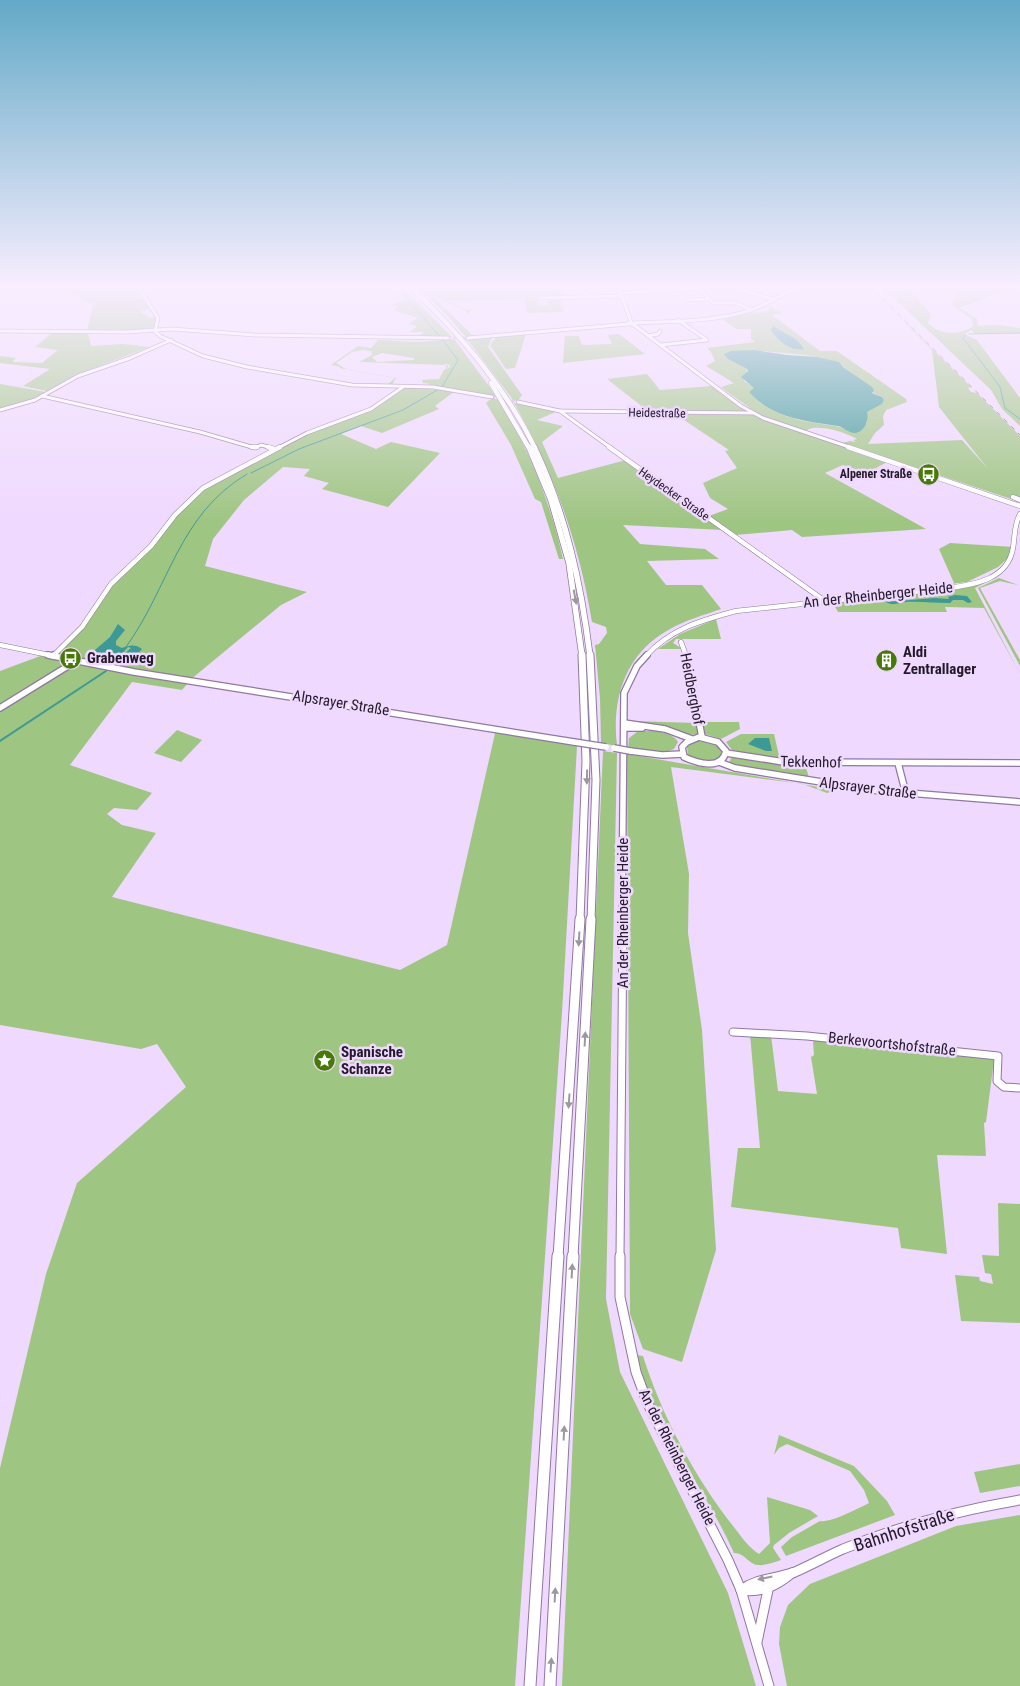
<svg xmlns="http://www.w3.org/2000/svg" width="1020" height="1686" font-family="'Roboto Condensed',sans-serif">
  <rect width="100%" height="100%" fill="#efd9fe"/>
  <g fill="#9fc583" fill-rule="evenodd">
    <path d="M55,285H137L151,308L140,312L150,318L158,316L155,331H87L93,305Z"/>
    <path d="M394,285H400L452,337H417L424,332H410L417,326L409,324L418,318L393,310L398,307L391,305L408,299Z"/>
    <path d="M415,285H562L564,295L537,296L539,305H547L550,298H560L564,312L527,313L524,299L449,301L467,310H473L469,312L472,316L464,310L432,295L473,336H465L448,316Z"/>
    <path d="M867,285L971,387L968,388L971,392L977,393L1020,436V502L842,443L850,441L856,442L853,440L857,439C843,432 828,427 813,428C809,428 807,431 802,431C772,426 745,405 721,387L734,383L706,366L715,361L711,352L707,348L755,342L751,339V329H736L720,317L768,311L770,308L766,305L783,313L772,315L820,351H837L906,399L907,402L886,410L883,416L884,425L875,433L868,444L962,440L988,469L939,407L932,350ZM754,350C778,354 820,353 839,364C852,371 860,384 872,392C875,394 879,395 882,397L884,400L882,404L867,412V423L851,432C841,426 834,426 822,424C795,420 768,414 749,392L755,388L744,381L747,369L728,359Z"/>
    <path d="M876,285H1020L960,308L977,319L978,326L997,325L1020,328V334H974L972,330L964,334L977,340L1020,398V426L1002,409L991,390L896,300ZM909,289L957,291L952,305L972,319L973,326C961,336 938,335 928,323L931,314Z"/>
    <path d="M53,332L88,333L91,346L123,344L150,347L75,375L47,391L23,386L50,369L0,363V356L16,358L12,362L42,363L58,350L35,347Z"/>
    <path d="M526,334L515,368L506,369L490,345L496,337Z"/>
    <path d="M619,334L645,354L563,363L565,336H579L582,345L612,344L608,335Z"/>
    <path d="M492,338L488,347L522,395L518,401L513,400L467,339Z"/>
    <path d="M454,339L497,397L424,386L431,384L423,383L422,380L439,379L444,370L450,367V365L443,363L449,366L445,369L447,365L359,362L372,355L371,351L382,353L372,357L377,362L414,360V358L363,350L352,352L336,363L346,369L396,378L392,385H422H387L395,378L339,368L341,367L331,365L358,346L371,348L378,340L420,342Z"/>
    <path d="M647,374L660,390L712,386L748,413L649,412L607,379Z"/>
    <path d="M0,384L46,392L26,402L0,409Z"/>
    <path d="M402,387L455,391L435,406L439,409L382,433L361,426L341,434L376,449L391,442L440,453L388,507L322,489L329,483L304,476L310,469L283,467L244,500L213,539L205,566L307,592L281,605L190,680L53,656L82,627L111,584L135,562L175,515L203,488L307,433L371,409Z"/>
    <path d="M492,398L499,400C529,448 551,504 563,559H559L541,502L535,499L511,445L486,403Z"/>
    <path d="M514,403L558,411L537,420L563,426L542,442L558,478L626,460L723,530L623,525L640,544L705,549L719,559L647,561L666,585H702L721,609C704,615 686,620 670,629C627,652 611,696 617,746L601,743L600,698L595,645L599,644L607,633L606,627L592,622C579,543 554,472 514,403Z"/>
    <path d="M675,414L753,415L887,462L867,473L843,465L825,473L926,529L802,537L792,530L735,535L709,516L728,509L710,498L703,483L737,468L725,451L729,450Z"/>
    <path d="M950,543L1014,547L1008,558L998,567L967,582L900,590L825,596L954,583L939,549Z"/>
    <path d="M999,578L1018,585L1000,581L980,588L1020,660V666L978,588Z"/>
    <path d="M991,580L975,588L1020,674L984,608L945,607L947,612H838L834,605L837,602L978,584Z"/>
    <path d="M716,619L721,639H676L673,643L683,649H658L680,634Z"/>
    <path d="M43,655L103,669L189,682L182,690L132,682L70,765L152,793L137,810L114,808L107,814L122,825L156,833L112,897L400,970L447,945L496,729L577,746L562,1013L515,1686H0V1468L46,1274L77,1183L186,1087L157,1044L141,1049L0,1025V671Z"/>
    <path d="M634,721L696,723L698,734L688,735L634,723Z"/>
    <path d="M703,722H739L740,729L721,739L705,734Z"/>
    <path d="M177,730L202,740L181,762L154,753Z"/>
    <path d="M637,732C649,730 671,730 678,742L674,749L663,753L628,749L629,738Z"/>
    <path d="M741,734H774L780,760L732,750L726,742Z"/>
    <path d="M697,740C708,739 722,743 722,755C711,766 701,760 688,756L687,746Z"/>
    <path d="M603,751L617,753L606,1299L620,1372L728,1593L756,1686H562Z"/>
    <path d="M627,754L836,790L827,793L803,784L671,767L689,874L688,933L702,1030L716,1250L682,1362L643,1349L630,1314Z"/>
    <path d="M732,756L769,763L805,764L809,778L735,766L729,763Z"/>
    <path d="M750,1034L771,1035L778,1091L817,1094L811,1057L814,1055L813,1042L815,1039L990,1057L994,1060L986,1122L984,1123L986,1156L937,1155L947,1254L901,1248L898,1228L731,1207L738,1148H760Z"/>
    <path d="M998,1203L1020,1204V1323L961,1321L955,1275L979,1277L980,1281L993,1284L991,1274L985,1273L982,1255L999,1256Z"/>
    <path d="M637,1355L643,1356C662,1416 694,1476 733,1526C741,1536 748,1547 759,1554L770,1543L767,1497L810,1510L818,1516L789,1533L774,1545L773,1548L781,1560C774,1562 765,1566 758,1565C748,1564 745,1553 734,1553C704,1486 654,1427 637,1355Z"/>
    <path d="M779,1435L854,1466L887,1501L895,1515L786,1556L781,1547L792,1537L820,1521C831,1523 859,1508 869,1503L864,1490L850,1471L787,1444L779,1448L774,1455Z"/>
    <path d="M1020,1464V1486L980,1493L974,1472Z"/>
    <path d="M1020,1515V1686H787L779,1644L780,1627L788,1605L810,1584L956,1526Z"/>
  </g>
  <g fill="#3d9996">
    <path d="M773,326L797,340L804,349C791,352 777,340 771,330Z"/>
    <path d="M754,350L787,355L818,357L839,362L843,367L872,387L874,390L872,393L882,397L884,400L882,404L867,412C869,420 865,431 856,433C849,434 844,427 838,426C805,421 772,418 749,392L754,388L741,377L748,371L747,369L728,359L724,354L731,351Z"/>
    <path d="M955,595L967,596L972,602L968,603L963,600H953L950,603C934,603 920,601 906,602C899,603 892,606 886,602L935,598L949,599L948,597Z"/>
    <path d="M118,624L125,630L116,641V645L122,648C129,645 136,644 142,649L136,656L131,658L124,654L131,648L128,647L118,658L110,655L103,658L105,654H94L95,650L110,637Z"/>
    <path d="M755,738H769L772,751H766L748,744Z"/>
  </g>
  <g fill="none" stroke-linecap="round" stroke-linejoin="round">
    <g stroke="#3d9996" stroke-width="1">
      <path d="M371,285L404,295L440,337"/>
      <path d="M969,334L1020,333"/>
      <path d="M966,335L963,338L1000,387L1005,408L1020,419"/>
      <path d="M442,339L458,360L442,387"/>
      <path d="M251,473L299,449L403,410L439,389"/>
      <path d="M126,647C170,586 178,515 247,474"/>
    </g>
    <g stroke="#3d9996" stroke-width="2">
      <path d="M113,664L119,656"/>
      <path d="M0,741L106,671"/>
    </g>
    <g stroke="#c6b3d4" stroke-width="3" stroke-dasharray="3 2" stroke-linecap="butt">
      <path d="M448,338H468"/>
      <path d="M492,397L518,402"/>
    </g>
    <defs>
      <g id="minor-far4">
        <path d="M137,285L158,318L155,331"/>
        <path d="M618,285L631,322"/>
        <path d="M578,286L581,292L589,295"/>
        <path d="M727,286L773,299"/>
        <path d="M700,289L713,303H735L752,310"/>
        <path d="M621,293L729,287"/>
        <path d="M540,298L622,296"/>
        <path d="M687,300L710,299"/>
        <path d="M628,323H636L634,325Z"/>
        <path d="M636,323C673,321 712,322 748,311C768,305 785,291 805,285"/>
        <path d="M634,325L741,406L763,418L852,448"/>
        <path d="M0,331L126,332L172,329L255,335L448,338"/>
        <path d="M155,331L160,336L203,356L247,367L352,385L433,387L492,397"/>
        <path d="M648,336L658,334L660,331"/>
        <path d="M468,338L629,324"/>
        <path d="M661,345L707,340L678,320"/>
        <path d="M42,396L200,432L255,448L261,445L272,448"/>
        <path d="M518,402L560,411L611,448"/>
        <path d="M0,410L35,400L78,376L130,358L171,340"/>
        <path d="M560,411L753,413"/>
        <path d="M278,448L307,433L371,409L403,387"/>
      </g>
      <g id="minor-far3">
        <path d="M252,447H257"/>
        <path d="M268,447L274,449"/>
        <path d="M609,447L825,601"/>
        <path d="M848,447L1020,506"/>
        <path d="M1013,497L1020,500"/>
        <path d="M681,642L686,656"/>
        <path d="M0,645L54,656"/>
        <path d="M53,656L82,627L111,584L151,546L175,515L203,488L280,447"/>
        <path d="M646,656C670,629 702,620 736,611L950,588C976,584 1008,579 1013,548C1015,536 1014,525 1020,514"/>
      </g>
      <g id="minor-far2">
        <path d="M48,655L134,672L574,742"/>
        <path d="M686,655L702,737"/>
        <path d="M53,656L54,655"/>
        <path d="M0,708L76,661"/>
        <path d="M624,723L665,729L692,739"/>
        <path d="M624,728H642"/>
        <path d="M699,737L718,742L726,751C722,771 697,763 684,757L682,747L687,742Z"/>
        <path d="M630,751L662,755L683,754"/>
        <path d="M726,753L784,762L1020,763"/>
        <path d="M719,762L735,768L871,790L1020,802"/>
        <path d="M898,763L906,794"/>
        <path d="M622,920L624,693L637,666L647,655"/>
      </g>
      <g id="minor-far1">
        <path d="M733,1032L807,1036L998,1056L997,1081L1004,1087L1020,1088"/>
        <path d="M620,1257L623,919"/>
      </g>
      <g id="minor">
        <path d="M620,1256V1297L636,1372L647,1402L728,1560L741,1590L769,1686"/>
        <path d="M741,1590C757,1578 776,1579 795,1572C811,1565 827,1556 843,1549C900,1526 960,1510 1020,1500"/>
        <path d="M741,1590C762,1593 776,1586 792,1573"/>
        <path d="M757,1642L768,1590"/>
      </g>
      <g id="highway-far4">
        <path d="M409,285C460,334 504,385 535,448"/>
        <path d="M491,383L529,448"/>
      </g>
      <g id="highway-far3">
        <path d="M529,447L551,500L569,563L582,656"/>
        <path d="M534,447C566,514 581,583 590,656"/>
      </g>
      <g id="highway-far2">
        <path d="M590,655L596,780L591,920"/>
        <path d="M580,920L586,761L582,655"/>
      </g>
      <g id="highway-far1">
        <path d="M558,1257L580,919"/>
        <path d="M573,1257L591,919"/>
      </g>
      <g id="highway">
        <path d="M530,1686L558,1256"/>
        <path d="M550,1686L573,1256"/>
      </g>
    </defs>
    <use href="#minor-far4" stroke="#9177a1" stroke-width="4.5"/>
    <use href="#minor-far3" stroke="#9177a1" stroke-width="5.5"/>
    <use href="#minor-far2" stroke="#9177a1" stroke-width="8"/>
    <use href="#minor-far1" stroke="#9177a1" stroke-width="9"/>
    <use href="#minor" stroke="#9177a1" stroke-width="11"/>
    <use href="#highway-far4" stroke="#9177a1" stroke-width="5.5"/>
    <use href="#highway-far3" stroke="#9177a1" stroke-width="7"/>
    <use href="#highway-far2" stroke="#9177a1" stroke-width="9"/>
    <use href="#highway-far1" stroke="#9177a1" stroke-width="11"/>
    <use href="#highway" stroke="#9177a1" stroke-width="13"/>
    <use href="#minor-far4" stroke="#fff" stroke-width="3"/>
    <use href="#minor-far3" stroke="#fff" stroke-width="4.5"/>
    <use href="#minor-far2" stroke="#fff" stroke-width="5.5"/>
    <use href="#minor-far1" stroke="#fff" stroke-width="7"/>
    <use href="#minor" stroke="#fff" stroke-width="9"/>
    <use href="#highway-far4" stroke="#fff" stroke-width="4.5"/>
    <use href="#highway-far3" stroke="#fff" stroke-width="5.5"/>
    <use href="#highway-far2" stroke="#fff" stroke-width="7"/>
    <use href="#highway-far1" stroke="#fff" stroke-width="9"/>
    <use href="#highway" stroke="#fff" stroke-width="11"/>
    <path stroke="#80708b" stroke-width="1" stroke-dasharray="5 5" stroke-linecap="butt" d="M869,285L1020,435"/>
    <defs>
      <g id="minor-bridge">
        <path d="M574,742L606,747"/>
        <path d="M614,748L630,751"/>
      </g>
    </defs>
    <use href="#minor-bridge" stroke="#9177a1" stroke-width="8" stroke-linecap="butt"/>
    <use href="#minor-bridge" stroke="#fff" stroke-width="5.5"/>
  </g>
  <defs><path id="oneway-solid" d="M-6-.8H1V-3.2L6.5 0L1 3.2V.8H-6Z" transform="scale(1.25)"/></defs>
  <g fill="#9c989f">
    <use href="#oneway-solid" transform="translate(575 597) rotate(80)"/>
    <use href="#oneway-solid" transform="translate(587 777) rotate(91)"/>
    <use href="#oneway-solid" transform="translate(579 939) rotate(93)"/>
    <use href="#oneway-solid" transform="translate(585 1039) rotate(-87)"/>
    <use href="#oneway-solid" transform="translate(569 1101) rotate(94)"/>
    <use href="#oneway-solid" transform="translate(572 1271) rotate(-87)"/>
    <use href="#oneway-solid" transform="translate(564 1433) rotate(-87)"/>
    <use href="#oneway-solid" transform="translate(765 1578) rotate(168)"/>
    <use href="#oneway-solid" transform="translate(555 1595) rotate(-87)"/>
    <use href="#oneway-solid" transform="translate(551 1665) rotate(-86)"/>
  </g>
  <linearGradient id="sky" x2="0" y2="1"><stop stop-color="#63a9c7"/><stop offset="0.55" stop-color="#f8eeff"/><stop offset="1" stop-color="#f8eeff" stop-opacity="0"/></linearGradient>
  <rect width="1020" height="521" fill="url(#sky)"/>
  <defs>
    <symbol id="bus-disc" viewBox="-11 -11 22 22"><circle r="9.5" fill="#477a05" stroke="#efd9fe"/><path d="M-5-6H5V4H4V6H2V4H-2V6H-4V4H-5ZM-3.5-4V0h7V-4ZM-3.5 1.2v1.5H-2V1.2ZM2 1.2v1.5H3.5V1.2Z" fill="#fff"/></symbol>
    <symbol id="building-disc" viewBox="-11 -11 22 22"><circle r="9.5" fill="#477a05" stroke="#efd9fe"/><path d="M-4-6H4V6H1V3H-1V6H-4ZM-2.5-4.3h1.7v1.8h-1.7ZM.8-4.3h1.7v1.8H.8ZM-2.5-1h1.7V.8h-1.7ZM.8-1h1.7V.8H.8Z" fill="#fff"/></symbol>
    <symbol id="sight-disc" viewBox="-11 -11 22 22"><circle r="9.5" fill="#477a05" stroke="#efd9fe"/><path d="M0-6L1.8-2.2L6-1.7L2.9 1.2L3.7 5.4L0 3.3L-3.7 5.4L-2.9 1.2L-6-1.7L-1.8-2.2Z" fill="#fff"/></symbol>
  </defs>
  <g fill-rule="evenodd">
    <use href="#bus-disc" x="916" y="462" width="25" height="25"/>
    <use href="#bus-disc" x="58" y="646" width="25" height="25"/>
    <use href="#building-disc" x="874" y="648" width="25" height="25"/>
    <use href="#sight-disc" x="312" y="1048" width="25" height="25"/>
  </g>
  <g text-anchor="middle" stroke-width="5" stroke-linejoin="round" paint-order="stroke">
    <g font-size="12" fill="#23192a" stroke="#efd9fe">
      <text transform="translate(657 413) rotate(1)" y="4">Heidestraße</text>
      <text transform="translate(674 494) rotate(35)" y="4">Heydecker Straße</text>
    </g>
    <g font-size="12" font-weight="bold" fill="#23192a" stroke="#efd9fe" text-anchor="end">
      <text x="912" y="478">Alpener Straße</text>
    </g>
    <g font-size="15" fill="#23192a" stroke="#efd9fe">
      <text transform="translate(878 595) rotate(-6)" y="5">An der Rheinberger Heide</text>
      <text transform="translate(692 689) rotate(79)" y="5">Heidberghof</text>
      <text transform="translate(341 703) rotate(9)" y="5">Alpsrayer Straße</text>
      <text transform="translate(811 762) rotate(1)" y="5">Tekkenhof</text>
      <text transform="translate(868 788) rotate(7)" y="5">Alpsrayer Straße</text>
      <text transform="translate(623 913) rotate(-90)" y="5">An der Rheinberger Heide</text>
      <text transform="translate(892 1044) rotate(6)" y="5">Berkevoortshofstraße</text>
      <text transform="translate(677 1457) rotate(63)" y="5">An der Rheinberger Heide</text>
    </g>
    <g font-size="15" font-weight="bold" fill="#23192a" stroke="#efd9fe" text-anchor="start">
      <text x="903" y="657">Aldi<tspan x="903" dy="17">Zentrallager</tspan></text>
      <text x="87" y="663">Grabenweg</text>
      <text x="341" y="1057">Spanische<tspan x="341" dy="17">Schanze</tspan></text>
    </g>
    <g font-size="18" fill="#23192a" stroke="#efd9fe">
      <text transform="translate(904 1530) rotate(-18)" y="6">Bahnhofstraße</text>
    </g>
  </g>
</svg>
